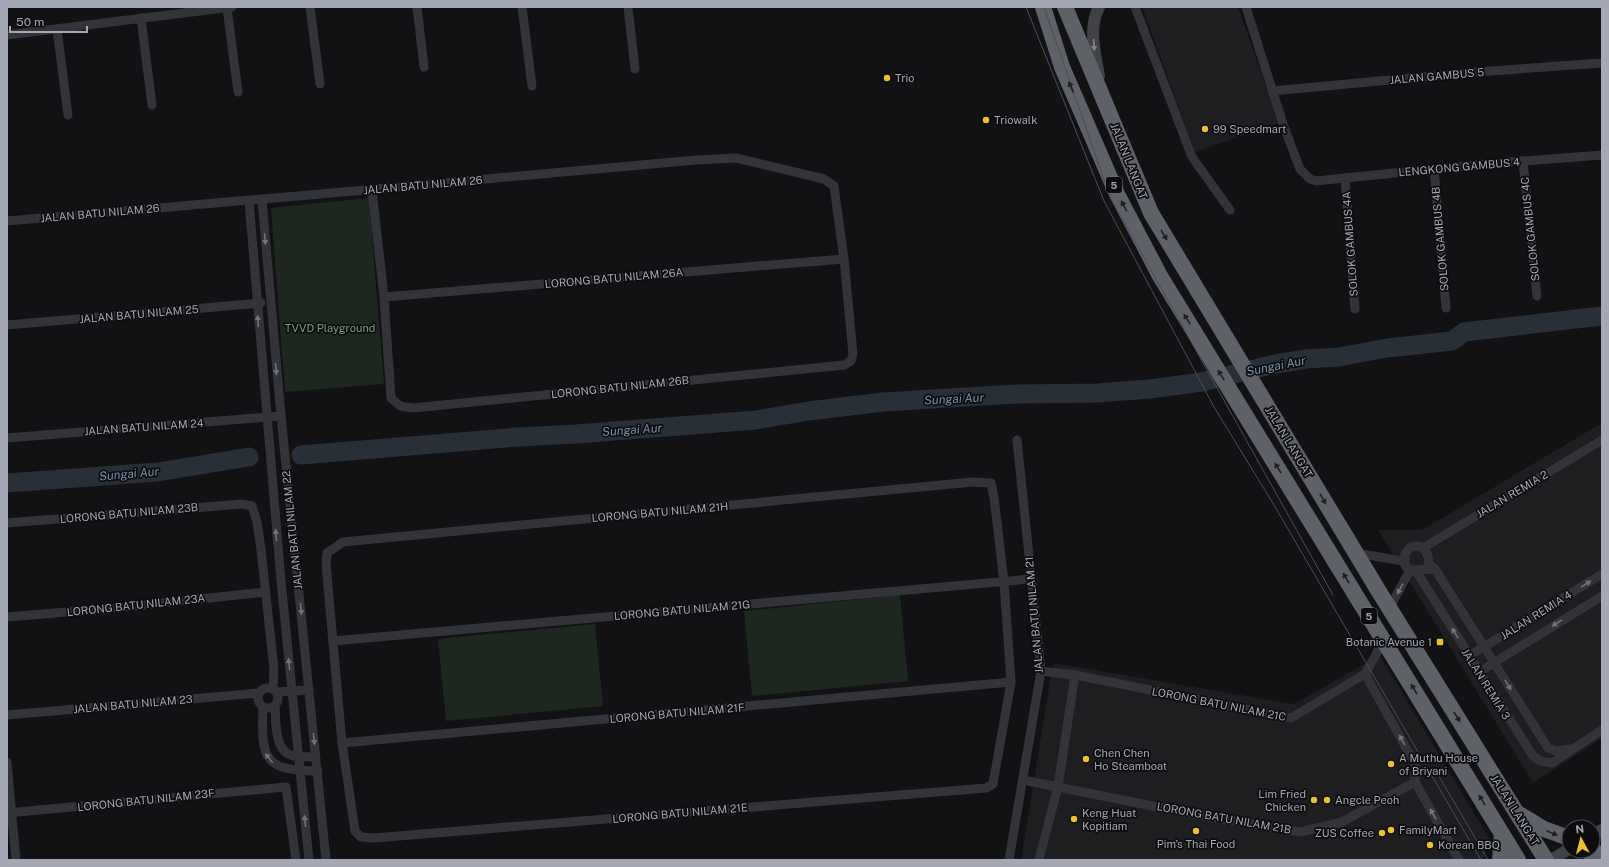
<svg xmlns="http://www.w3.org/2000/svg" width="1609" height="867" font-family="'Public Sans',sans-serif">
  <rect width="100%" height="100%" fill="#121214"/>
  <g fill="#1e1e21">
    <path d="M1142,7H1238L1279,123L1195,152Z"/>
    <path d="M1602,423V738L1533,783L1378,530H1422Z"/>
    <path d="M1380,655L1490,840L1483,860H1021L1053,663L1294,704Z"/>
  </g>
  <g fill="#1e2620">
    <path d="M369,198L384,384L285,392L271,208Z"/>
    <path d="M900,595L908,681L752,696L744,611Z"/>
    <path d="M595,624L603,706L446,721L438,639Z"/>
  </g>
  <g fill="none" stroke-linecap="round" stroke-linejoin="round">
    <g stroke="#292f37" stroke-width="19">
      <path d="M301,455L518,437L576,434L756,420L809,411L883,402L1017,394L1097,393L1150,389L1202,382L1275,364L1306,359L1339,357L1387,348L1452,341L1464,332L1602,316"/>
      <path d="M7,483L158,472L249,457"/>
    </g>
    <g stroke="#333439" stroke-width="9">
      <path d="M310,7L320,84"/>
      <path d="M417,7L424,67"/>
      <path d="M522,7L532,86"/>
      <path d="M628,7L635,69"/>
      <path d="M1135,7L1192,157L1230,210"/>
      <path d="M1246,7L1283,124L1300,169L1310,179L1316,181L1345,178L1484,164L1602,155"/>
      <path d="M227,8L238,92"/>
      <path d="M141,18L152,105"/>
      <path d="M57,29L68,115"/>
      <path d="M7,35L232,7"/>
      <path d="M1272,91L1476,72L1602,63"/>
      <path d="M1523,161L1537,296"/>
      <path d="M1434,169L1446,308"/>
      <path d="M1345,178L1355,309"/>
      <path d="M262,200L281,416L326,860"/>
      <path d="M249,201L281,581L309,860"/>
      <path d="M7,221C237,202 466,181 696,160L736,158L824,179L834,186L844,259L853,354L851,361L844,365L413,408L400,406L391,398L384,297L372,190"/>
      <path d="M384,297L844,259"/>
      <path d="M7,325L261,303"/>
      <path d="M7,438L281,416"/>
      <path d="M973,482L991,483L994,497L1004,582L1011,682L993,784L986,788L374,838L361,837L355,831L342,743L326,564L327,553L343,542Z"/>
      <path d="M7,523L242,504L252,506L257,522L261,550L274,669L273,689"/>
      <path d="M1419,546C1426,550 1430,555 1428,563L1435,569L1410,570L1405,565V553L1411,547Z"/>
      <path d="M1423,548L1602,440"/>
      <path d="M1356,553L1403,561"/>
      <path d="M1435,569L1548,748L1556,751L1570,749"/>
      <path d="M1416,571L1533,756L1540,761L1552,763L1602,730"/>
      <path d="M1390,607L1410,570"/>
      <path d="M7,617L116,608L265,592"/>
      <path d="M333,641L1031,579"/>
      <path d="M1469,656L1602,574"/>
      <path d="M1041,671L1075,675L1291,718L1365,674L1378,651L1379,636"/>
      <path d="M1479,672L1602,596"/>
      <path d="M1365,674L1415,764V782L1459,860"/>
      <circle cx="268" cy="698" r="10"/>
      <path d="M276,692L309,690"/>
      <path d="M275,706C276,720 274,750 291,755C298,758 308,756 316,757"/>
      <path d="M263,707C261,758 263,771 318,771"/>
      <path d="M7,715L259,693"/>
      <path d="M342,743L1011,682"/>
      <path d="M7,762L16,860"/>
      <path d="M1023,780L1203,816L1300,832L1342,822L1415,782"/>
      <path d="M7,813L286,787L296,860"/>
      <path d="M1009,860L1041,671L1017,440"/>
      <path d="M1039,860L1058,786L1075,675"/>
    </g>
    <g stroke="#414248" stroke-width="12">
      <path d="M1099,76C1095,54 1088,28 1099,7"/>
      <path d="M1593,835L1602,830"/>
      <path d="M1551,860L1569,849"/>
    </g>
    <g stroke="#5f6169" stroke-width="16">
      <path d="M1043,7L1062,67L1117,194L1160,276L1518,860"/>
      <path d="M1065,7L1151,213L1378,590L1546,860"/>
      <path d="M1521,815L1544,829L1569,838"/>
      <path d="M1500,860L1502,834"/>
      <path d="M1592,860L1596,852"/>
    </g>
    <g stroke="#4c4d53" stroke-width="1">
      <path d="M1026,7L1104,201L1214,407L1274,505L1481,860"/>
      <path d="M1044,7L1110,197L1333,595"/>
      <path d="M1437,773L1488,860"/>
    </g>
  </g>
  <defs><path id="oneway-solid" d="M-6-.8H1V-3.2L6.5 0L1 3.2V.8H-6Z"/></defs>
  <use fill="#81848e" href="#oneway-solid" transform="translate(1094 45) rotate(86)"/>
  <g fill="#1d1e21">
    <use href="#oneway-solid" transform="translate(1071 87) rotate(-113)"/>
    <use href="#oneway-solid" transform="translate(1124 206) rotate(-118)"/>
    <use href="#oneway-solid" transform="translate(1164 235) rotate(59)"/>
    <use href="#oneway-solid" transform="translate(1187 319) rotate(-122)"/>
    <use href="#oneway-solid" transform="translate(1221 375) rotate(-122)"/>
    <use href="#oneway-solid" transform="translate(1278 468) rotate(-122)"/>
    <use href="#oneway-solid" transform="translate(1323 499) rotate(59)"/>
    <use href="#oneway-solid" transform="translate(1346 578) rotate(-121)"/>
    <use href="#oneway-solid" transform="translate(1414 689) rotate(-121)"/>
    <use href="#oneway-solid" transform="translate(1457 717) rotate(58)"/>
    <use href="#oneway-solid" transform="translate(1482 800) rotate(-121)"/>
    <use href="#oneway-solid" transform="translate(1552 833) rotate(22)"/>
  </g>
  <g fill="#71737d">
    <use href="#oneway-solid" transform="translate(265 239) rotate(85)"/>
    <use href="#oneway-solid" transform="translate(258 321) rotate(-95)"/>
    <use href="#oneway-solid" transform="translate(276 369) rotate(85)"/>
    <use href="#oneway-solid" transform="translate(276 535) rotate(-95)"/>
    <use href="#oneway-solid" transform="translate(1586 584) rotate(-32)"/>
    <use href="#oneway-solid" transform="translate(1400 589) rotate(119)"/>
    <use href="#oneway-solid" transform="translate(301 609) rotate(84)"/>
    <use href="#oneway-solid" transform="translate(1557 623) rotate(148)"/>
    <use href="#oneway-solid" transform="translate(1455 633) rotate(-122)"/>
    <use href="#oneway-solid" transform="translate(289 664) rotate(-96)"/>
    <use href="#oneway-solid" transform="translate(1508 685) rotate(58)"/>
    <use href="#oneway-solid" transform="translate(314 739) rotate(84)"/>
    <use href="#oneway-solid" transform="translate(1402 740) rotate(-119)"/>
    <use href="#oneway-solid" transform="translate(269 758) rotate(-129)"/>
    <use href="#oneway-solid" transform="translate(1433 814) rotate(-119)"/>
    <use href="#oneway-solid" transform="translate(305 821) rotate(-96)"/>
  </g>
  <g fill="#edc030" stroke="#0d0d0f" stroke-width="1.5">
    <circle cx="887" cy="78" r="4"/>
    <circle cx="986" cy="120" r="4"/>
    <circle cx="1205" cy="129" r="4"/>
    <rect x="1436" y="638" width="8" height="8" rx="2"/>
    <circle cx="1086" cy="759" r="4"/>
    <circle cx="1391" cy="764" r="4"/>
    <circle cx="1314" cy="800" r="4"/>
    <circle cx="1327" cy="800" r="4"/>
    <circle cx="1074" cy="819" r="4"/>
    <circle cx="1391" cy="830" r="4"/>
    <circle cx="1196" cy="831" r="4"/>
    <circle cx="1382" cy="833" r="4"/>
    <circle cx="1430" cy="845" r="4"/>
  </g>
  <g text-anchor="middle" stroke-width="3.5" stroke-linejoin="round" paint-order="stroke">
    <g fill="#0d0d0f" stroke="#777982" stroke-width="1">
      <rect x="1106" y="177" width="16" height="16" rx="3"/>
      <rect x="1361" y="608" width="16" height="16" rx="3"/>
    </g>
    <g font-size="10" font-weight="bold" fill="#a4a7b4">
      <text x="1114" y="189">5</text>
      <text x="1369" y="620">5</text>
    </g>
    <g font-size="11" fill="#a4a7b4" stroke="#0d0d0f">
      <text transform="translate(1437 76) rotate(-5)" y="4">JALAN GAMBUS 5</text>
      <text transform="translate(1129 161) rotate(68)" y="4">JALAN LANGAT</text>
      <text transform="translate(1459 167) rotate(-5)" y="4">LENGKONG GAMBUS 4</text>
      <text transform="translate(423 185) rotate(-5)" y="4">JALAN BATU NILAM 26</text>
      <text transform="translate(100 213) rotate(-5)" y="4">JALAN BATU NILAM 26</text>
      <text transform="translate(1530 229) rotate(-96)" y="4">SOLOK GAMBUS 4C</text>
      <text transform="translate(1440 239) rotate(-95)" y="4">SOLOK GAMBUS 4B</text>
      <text transform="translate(1350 244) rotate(-94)" y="4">SOLOK GAMBUS 4A</text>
      <text transform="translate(614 278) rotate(-5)" y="4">LORONG BATU NILAM 26A</text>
      <text transform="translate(139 314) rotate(-5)" y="4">JALAN BATU NILAM 25</text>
      <text transform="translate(620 387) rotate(-6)" y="4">LORONG BATU NILAM 26B</text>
      <text transform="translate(144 427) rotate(-4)" y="4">JALAN BATU NILAM 24</text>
      <text transform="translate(1289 442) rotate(59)" y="4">JALAN LANGAT</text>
      <text transform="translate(1512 494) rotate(-31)" y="4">JALAN REMIA 2</text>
      <text transform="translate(660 512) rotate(-5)" y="4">LORONG BATU NILAM 21H</text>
      <text transform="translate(129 513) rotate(-5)" y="4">LORONG BATU NILAM 23B</text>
      <text transform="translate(292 530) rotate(-96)" y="4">JALAN BATU NILAM 22</text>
      <text transform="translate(136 605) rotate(-6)" y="4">LORONG BATU NILAM 23A</text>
      <text transform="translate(682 610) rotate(-5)" y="4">LORONG BATU NILAM 21G</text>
      <text transform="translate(1034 615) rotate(-95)" y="4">JALAN BATU NILAM 21</text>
      <text transform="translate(1536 615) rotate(-32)" y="4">JALAN REMIA 4</text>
      <text transform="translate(1486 684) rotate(58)" y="4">JALAN REMIA 3</text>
      <text transform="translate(133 704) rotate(-5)" y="4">JALAN BATU NILAM 23</text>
      <text transform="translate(1219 704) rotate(11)" y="4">LORONG BATU NILAM 21C</text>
      <text transform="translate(677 713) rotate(-5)" y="4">LORONG BATU NILAM 21F</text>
      <text transform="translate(146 800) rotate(-6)" y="4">LORONG BATU NILAM 23F</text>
      <text transform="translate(1515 810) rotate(58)" y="4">JALAN LANGAT</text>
      <text transform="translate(680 813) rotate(-5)" y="4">LORONG BATU NILAM 21E</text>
      <text transform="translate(1224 818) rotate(10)" y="4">LORONG BATU NILAM 21B</text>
    </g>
    <g font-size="11" fill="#a4a7b4" stroke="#0d0d0f" text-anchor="start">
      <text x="895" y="82">Trio</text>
      <text x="994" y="124">Triowalk</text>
      <text x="1213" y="133">99 Speedmart</text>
      <text x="1432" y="646" text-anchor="end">Botanic Avenue 1</text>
      <text x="1094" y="757">Chen Chen<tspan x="1094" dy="13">Ho Steamboat</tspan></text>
      <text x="1399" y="762">A Muthu House<tspan x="1399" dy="13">of Briyani</tspan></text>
      <text x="1306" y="798" text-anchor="end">Lim Fried<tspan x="1306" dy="13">Chicken</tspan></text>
      <text x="1335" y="804">Angcle Peoh</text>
      <text x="1082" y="817">Keng Huat<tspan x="1082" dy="13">Kopitiam</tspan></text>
      <text x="1399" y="834">FamilyMart</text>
      <text x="1374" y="837" text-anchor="end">ZUS Coffee</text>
      <text x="1196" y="848" text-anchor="middle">Pim's Thai Food</text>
      <text x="1438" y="849">Korean BBQ</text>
    </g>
    <g font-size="11" fill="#7b9f81" stroke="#0d0d0f">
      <text x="330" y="332">TVVD Playground</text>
    </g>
    <g font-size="12" font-style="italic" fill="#7b91af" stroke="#0d0d0f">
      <text transform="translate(1276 366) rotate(-11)" y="4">Sungai Aur</text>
      <text transform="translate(954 399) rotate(-3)" y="4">Sungai Aur</text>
      <text transform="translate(632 430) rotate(-4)" y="4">Sungai Aur</text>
      <text transform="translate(129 474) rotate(-5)" y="4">Sungai Aur</text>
    </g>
  </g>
  <rect width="1609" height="867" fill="none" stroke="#a4a7b4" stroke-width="16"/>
  <g transform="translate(1581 839) rotate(353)"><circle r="19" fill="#0d0d0f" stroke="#494b51"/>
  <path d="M0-3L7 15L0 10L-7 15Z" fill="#edc030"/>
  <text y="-6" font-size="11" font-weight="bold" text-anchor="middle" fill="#a4a7b4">N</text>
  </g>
  <path d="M10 26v6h77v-6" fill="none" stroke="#a4a7b4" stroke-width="2"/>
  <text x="16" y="26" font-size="12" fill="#a4a7b4" stroke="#0d0d0f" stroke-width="3" paint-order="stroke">50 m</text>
</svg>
